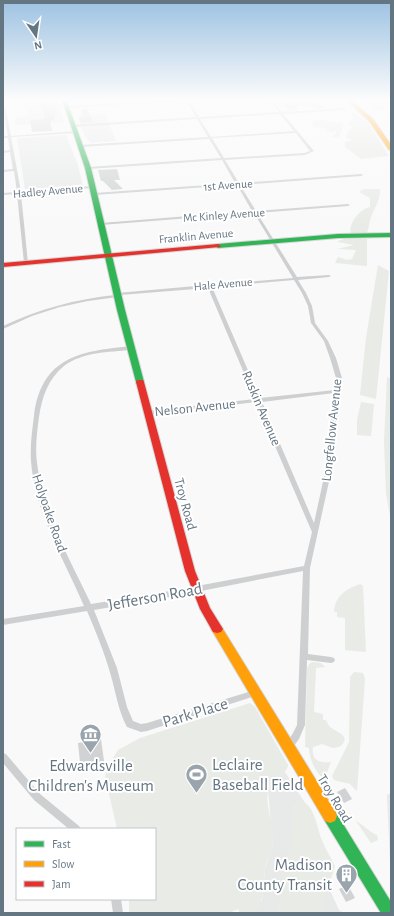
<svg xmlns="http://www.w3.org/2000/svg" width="394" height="916" font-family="'Alegreya Sans',sans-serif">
  <rect width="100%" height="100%" fill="#f9f9f9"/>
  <g fill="#e8e9e9">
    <path d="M26,99H57L64,122L17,125L14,121L17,117L28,116L25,103L28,102Z"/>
    <path d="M105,114L116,141L91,143L85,136L77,116Z"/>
    <path d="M66,135L78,165L83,186L25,189L17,138Z"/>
    <path d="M285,772L307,806L310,847L339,910L344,913H254L262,900L265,869L273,845L268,790L273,781Z"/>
    <path d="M391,793V886L387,795Z"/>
  </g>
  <g fill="#e8ebe6">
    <path d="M375,99H388L386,107L382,111H373Z"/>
    <path d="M353,112L368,123L389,156L361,159L345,147V142L352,140L346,137L349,130L354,127L348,125L351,119L355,118L352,117Z"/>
    <path d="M316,119L344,124L339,137H331L336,134V131L330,132L325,128L314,127L312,124Z"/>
    <path d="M364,189H380C381,200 374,208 371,217C369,222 369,228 367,233L351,234C348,223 360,209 370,207V198L359,192Z"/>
    <path d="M344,239H367V266L335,263L338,257L347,260L352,259L356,250L337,249L354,245L338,242V241Z"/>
    <path d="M378,265L389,271L376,399L360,395L366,338Z"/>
    <path d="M387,377L391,379V521L386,494L384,441Z"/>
    <path d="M361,402L374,404L371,436L357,435V420Z"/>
    <path d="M360,584L363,586L366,652L345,650V618L337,617V612H334C335,596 346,589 360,584Z"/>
    <path d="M313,662L321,663L325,667L316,668L314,712L323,714V720H326C326,721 329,725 329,726C335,732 354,736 339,747L333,748L322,744L313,747C311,761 320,763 331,762L327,772L328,781C317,777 309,759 309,748L305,747L307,668L310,663Z"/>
    <path d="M354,672L363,673L365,679L357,791L350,784L334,780L332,776L349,742L350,677Z"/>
    <path d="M250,703L255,707L288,765C287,776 270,778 268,791C265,805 273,822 274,837C274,849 267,858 265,869C262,886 266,900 254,913H240L238,909L229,913H129V899H155V829H117L105,776L113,758L118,750L140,738Z"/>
    <path d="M302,798V802C315,805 317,829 322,840C325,849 331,857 335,866L327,892L323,913H276L279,902L281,871L287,858L292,838L291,806L292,803L294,805L296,803L295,800Z"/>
    <path d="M356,821C364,825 370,833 377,835L378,840L371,843Z"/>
  </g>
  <g fill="#d0d2d3">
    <path d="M40,99H53L57,114H54L55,120L50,121L52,131L32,132L30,120L45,119Z"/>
    <path d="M278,99H315L324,108H314L312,105L296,106L299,109L289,110Z"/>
    <path d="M87,108L93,122L81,123L79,117H83L81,109Z"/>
    <path d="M117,169L120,180H114L123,189L112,190L103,181H101L98,170Z"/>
    <path d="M101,739L105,768L81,772L78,743Z"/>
    <path d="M345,788L352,799L344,803L337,792Z"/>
    <path d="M348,885L355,898L346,902L339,889Z"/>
  </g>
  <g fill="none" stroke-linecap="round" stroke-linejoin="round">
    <defs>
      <g id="fast">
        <path d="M62,99H66L91,168L125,310L144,382L143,384H137L136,382L117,310L85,168Z"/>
        <path d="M391,233V237L338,238L218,248L215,246L218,244L338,234Z"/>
        <path d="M330,809L335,811L391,902V913H381L325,821L323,816L325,811Z"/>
      </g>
      <g id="slow">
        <path d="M345,99H349L373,119L391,145V150H389L369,121Z"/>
        <path d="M217,625L221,626L335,811L337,816L335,821L330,823L325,821L213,632L211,629L213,626Z"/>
      </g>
      <g id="jam">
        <path d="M218,244L221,246L220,247L3,267V263Z"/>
        <path d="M137,380H143L144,382L195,571L210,608L223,629L221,632L217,633L213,632L200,609L185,571L136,382Z"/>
      </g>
    </defs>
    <use href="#fast" stroke="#d5d6d7" stroke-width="2"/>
    <use href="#slow" stroke="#d5d6d7" stroke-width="2"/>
    <use href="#jam" stroke="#d5d6d7" stroke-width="2"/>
    <g fill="#cecfd0" fill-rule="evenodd">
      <path d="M188,99H202L189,101L199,117L279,112L269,99H271L282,112L344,108L345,109L344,110L283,114L314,151L305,155L225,160L239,183L361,174L363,175L361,176L240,185L256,211L348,204L350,205L348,206L257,213L297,277L329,275L331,276L329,277L298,280L306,293L312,306L315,323L328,341L336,358L342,378L340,390L342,391L340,392L330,477L310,568L308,654L331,657L334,658L335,660L334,662L331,663L307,660L305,725L299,739L291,750L288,751L285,750L284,747L293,733L297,725L303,571L170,597L94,610L117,668L127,707L133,721L141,724L147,723L255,690L258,691L259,693L258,695L255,696L147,731L141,732L127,727C118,710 116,693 111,676C105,654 96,632 87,611L3,625V619L84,606C64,559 35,513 31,461C30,446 32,431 34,416C36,396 44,375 61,364C81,350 108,349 131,346L134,348L131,350C109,352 82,352 64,366C48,379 42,397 39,417C37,432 35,448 37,463C43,514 70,559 91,604L170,591L304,566L312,532L256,402L148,415L145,413L148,411L255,399L208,288L120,295V297H118L88,301L60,307L32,316L3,329V326C39,309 76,299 115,295V293H117L207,285L209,284L211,285L293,278L254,213L101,225L99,224L101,223L252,211L237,185L94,195L92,194L94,193L235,183L222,160L88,169L86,168L88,167L221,158L209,139L80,147L78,146L80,145L208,137L197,119L73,127L71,126L73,125L196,117L186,101L67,108L66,107L67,106ZM280,114L294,131L211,137L200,119ZM296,133L310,151L304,153L224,158L212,138ZM294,280L302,293L308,306L311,323L324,341L330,358L336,378L335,390L260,398L212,287ZM334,393L324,477L314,523L262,402Z"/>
      <path d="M3,108L6,110L11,136L76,131L78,132L76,133L11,137L21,192L92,186L94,187L92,188L21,194L28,263L26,264L24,263L17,194L3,195V193L17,192L14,171L3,172V170L13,169L10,152L3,153V151L10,150L8,138H3V136H8Z"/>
      <path d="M3,753L6,754L40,794L79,826L81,829H69L34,800L3,763Z"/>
      <path d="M111,899H121L123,913H113Z"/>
    </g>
    <use href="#fast" fill="#30b455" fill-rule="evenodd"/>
    <use href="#slow" fill="#ff9f0a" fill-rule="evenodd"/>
    <use href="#jam" fill="#e5322d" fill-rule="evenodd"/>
  </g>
  <linearGradient id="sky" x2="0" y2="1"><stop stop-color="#9dc2e2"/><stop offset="0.44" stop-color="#fcfcfc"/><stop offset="1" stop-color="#fcfcfc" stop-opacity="0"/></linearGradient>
  <rect width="394" height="227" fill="url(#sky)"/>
  <defs>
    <symbol id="museum-pin" viewBox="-11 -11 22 30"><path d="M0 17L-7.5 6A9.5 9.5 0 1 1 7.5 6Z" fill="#99a4ac" stroke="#fff"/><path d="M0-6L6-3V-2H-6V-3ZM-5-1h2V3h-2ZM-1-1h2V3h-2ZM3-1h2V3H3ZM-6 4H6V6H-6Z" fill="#fff"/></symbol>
    <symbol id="stadium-pin" viewBox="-11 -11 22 30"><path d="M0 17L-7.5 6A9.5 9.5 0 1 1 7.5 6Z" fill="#99a4ac" stroke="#fff"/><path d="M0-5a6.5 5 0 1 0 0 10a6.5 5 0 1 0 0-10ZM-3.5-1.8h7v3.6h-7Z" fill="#fff"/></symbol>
    <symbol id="building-pin" viewBox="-11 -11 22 30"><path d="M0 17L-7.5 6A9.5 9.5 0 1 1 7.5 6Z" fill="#99a4ac" stroke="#fff"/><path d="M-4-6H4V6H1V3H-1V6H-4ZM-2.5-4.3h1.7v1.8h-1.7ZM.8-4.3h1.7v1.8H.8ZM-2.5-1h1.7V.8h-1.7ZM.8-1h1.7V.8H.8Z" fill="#fff"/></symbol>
  </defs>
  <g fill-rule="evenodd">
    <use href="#museum-pin" x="78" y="722" width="25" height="34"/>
    <use href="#stadium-pin" x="184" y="762" width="25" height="34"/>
    <use href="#building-pin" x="334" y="862" width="25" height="34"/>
  </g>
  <g text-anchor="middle" stroke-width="4" stroke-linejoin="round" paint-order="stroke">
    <g font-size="12" fill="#657683" stroke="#fff">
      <text transform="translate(228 185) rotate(-4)" y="4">1st Avenue</text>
      <text transform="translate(48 191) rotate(-5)" y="4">Hadley Avenue</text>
      <text transform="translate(224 215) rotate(-4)" y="4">Mc Kinley Avenue</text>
      <text transform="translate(196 236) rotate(-5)" y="4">Franklin Avenue</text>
      <text transform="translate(223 284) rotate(-5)" y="4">Hale Avenue</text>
    </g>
    <g font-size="14" fill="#657683" stroke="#fff">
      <text transform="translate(195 407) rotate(-6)" y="5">Nelson Avenue</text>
      <text transform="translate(262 408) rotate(67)" y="5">Ruskin Avenue</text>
      <text transform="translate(331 430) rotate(-84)" y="5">Longfellow Avenue</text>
      <text transform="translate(186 504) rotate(75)" y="5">Troy Road</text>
      <text transform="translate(50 513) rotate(71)" y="5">Holyoake Road</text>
      <text transform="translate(335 798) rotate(59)" y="5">Troy Road</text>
    </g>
    <g font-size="17" fill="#657683" stroke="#fff">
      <text transform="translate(155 596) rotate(-10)" y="6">Jefferson Road</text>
      <text transform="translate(195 712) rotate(-17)" y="6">Park Place</text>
    </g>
    <g font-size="17" fill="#657683" stroke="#fff" text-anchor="start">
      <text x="212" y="770">Leclaire<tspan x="212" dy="20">Baseball Field</tspan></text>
      <text x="91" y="771" text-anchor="middle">Edwardsville<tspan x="91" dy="20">Children's Museum</tspan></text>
      <text x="332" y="870" text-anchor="end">Madison<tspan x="332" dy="20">County Transit</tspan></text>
    </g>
  </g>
  <rect width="394" height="916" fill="none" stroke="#657683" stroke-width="8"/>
  <rect x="16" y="828" width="140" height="72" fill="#ffffff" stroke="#c1c8cd"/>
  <rect x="24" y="841" width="20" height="6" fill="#30b455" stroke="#c1c8cd"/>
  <text x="52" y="848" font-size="12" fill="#657683">Fast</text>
  <rect x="24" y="861" width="20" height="6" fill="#ff9f0a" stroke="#c1c8cd"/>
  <text x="52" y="868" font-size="12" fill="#657683">Slow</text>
  <rect x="24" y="881" width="20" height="6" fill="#e5322d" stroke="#c1c8cd"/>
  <text x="52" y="888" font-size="12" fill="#657683">Jam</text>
  <g transform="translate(36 36) rotate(167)" stroke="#ffffff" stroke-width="3" paint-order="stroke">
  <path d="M0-3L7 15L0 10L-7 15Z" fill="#657683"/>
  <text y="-6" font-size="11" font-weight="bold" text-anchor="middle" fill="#657683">N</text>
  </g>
</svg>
